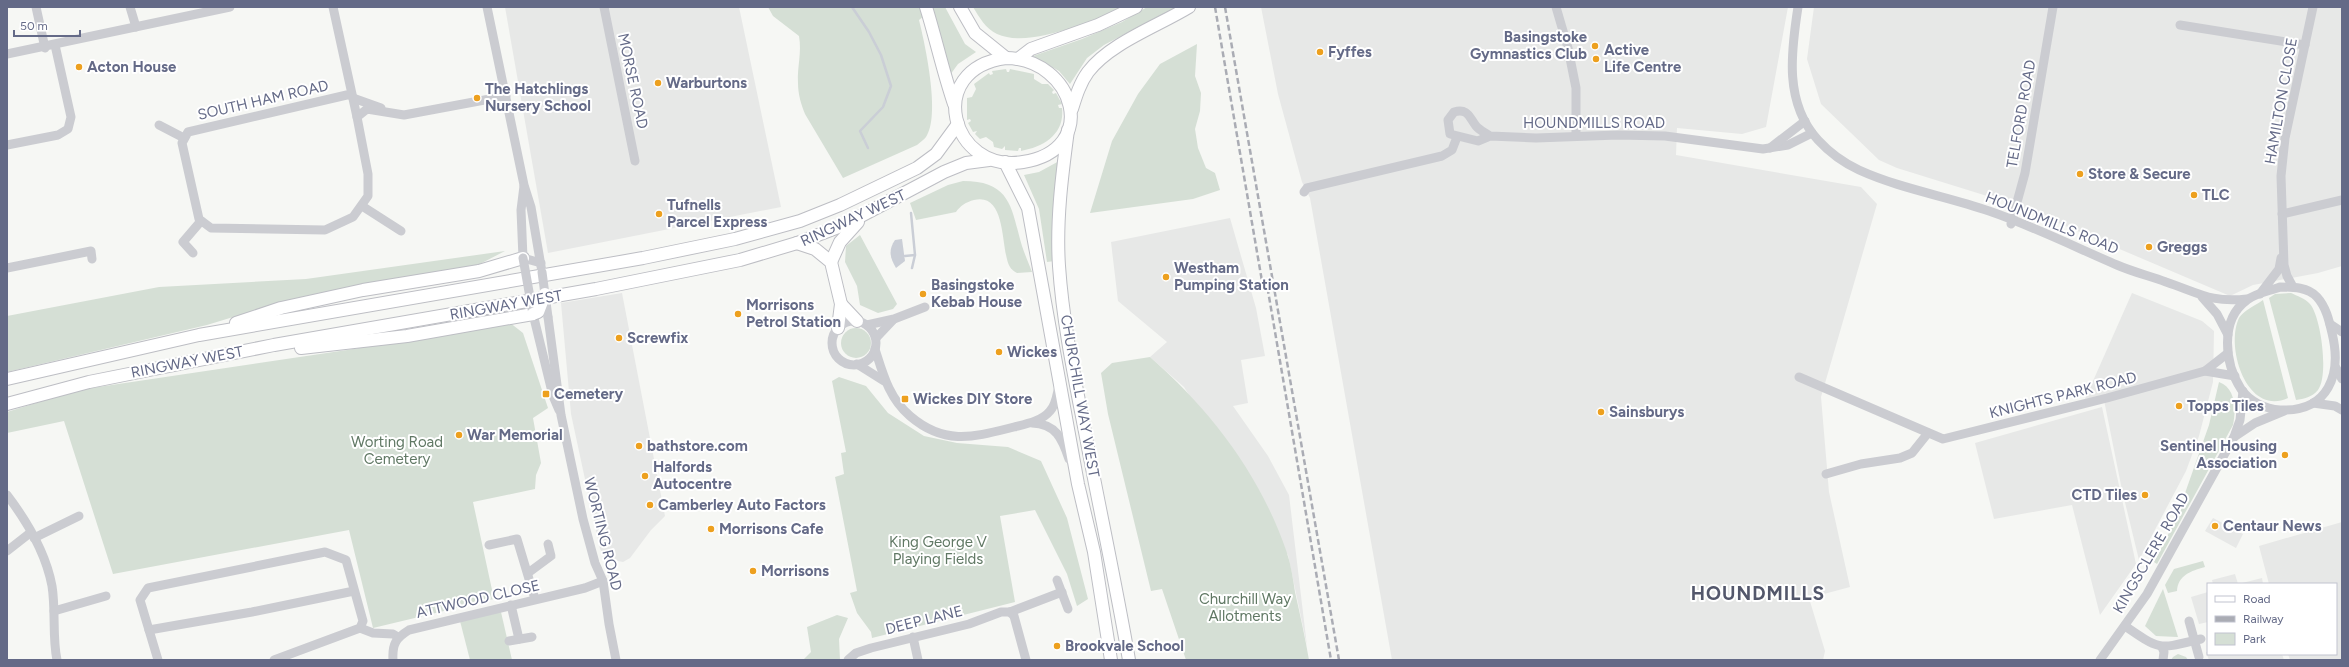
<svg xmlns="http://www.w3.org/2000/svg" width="2349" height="667" font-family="Figtree,sans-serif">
  <rect width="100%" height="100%" fill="#f6f7f4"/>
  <g fill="#e7e8e7">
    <path d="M505,7H739L781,207L548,253Z"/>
    <path d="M1261,7H1788L1766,127L1742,134L1677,128L1676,155L1861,187L1877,204L1821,397L1829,492L1850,587L1809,598L1825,651L1823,660H1392L1310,198L1302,182L1278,94Z"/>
    <path d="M1814,7H2342V266L2318,273L2253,285L2230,296L2016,205L1897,168L1879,160L1821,104L1807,59Z"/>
    <path d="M1230,218L1256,308L1265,356L1241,360L1248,403L1233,406L1268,456L1289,495L1307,646L1288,555L1184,387L1150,357L1167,342L1118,301L1111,242Z"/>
    <path d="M622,293L665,516L651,530L630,558L623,562L608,559L600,549L571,414L561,303Z"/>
    <path d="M2132,293L2202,321L2214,331L2213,382L2199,436L2186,471L2139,560L2122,490L2103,395L2085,399Z"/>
    <path d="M2102,407L2136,564L2100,615L2072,505L1994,519L1975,443Z"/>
    <path d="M2213,518L2243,534L2236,548L2205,531Z"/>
    <path d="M2342,522V660H2290L2288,654H2336V584H2269L2259,546Z"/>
    <path d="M2235,574L2238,584L2262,578L2263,584H2213L2212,580Z"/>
    <path d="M2208,592V622L2199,624L2191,597Z"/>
    <path d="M2206,652L2282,654L2284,660H2209Z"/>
  </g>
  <g fill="#d5dfd5">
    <path d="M768,7H921L924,16L919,20C925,44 941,116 926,137C924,140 920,142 917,145L843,178L805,114C801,104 798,94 798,83C797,67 802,53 799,36L773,16Z"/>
    <path d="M930,7H945L965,44L976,52L958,64L950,75Z"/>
    <path d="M973,7H1126C1094,20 1029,49 997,34C986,29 979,17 973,7Z"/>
    <path d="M1147,7H1176L1104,45L1087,58L1070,84L1059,71L1033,56L1082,39L1122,22Z"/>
    <path d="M1197,44L1195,76L1201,93L1200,111L1195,129L1198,148L1206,168L1215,173L1220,190L1193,199L1090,213L1112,141L1138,94L1160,64Z"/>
    <path d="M1006,69L1007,72H1009L1010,69L1034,74V79L1042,84H1048L1054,90L1052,92L1053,94L1056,93L1062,104L1058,105L1059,108H1062C1065,134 1044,147 1021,151V148H1019L1018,151L1005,150V146L1002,149L994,147L993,142L986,137L980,139L975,134L977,131L973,132L968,123L971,121L970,119L967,120V98L972,97L976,89L974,84L989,73L990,75L993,74L992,71Z"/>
    <path d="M1061,160L1054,191L1055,261L1047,262L1039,209L1024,175L1039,172Z"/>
    <path d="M963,181C1012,181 1011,209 1022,246C1025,255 1029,264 1032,272L1017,273C1015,272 1011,269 1010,267C1000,251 1008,192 974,200C966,202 960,206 956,212L916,220L910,203L948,185Z"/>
    <path d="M860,235L897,304L893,309L878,313L860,305L857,286L845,262L846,246Z"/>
    <path d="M505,251L476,266L276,304L207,325L7,372V316L159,287L306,279Z"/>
    <path d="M2291,293C2297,296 2305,298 2310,304C2321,317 2329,375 2318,390C2312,397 2304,399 2296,400L2269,298L2275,294Z"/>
    <path d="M2263,300L2288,398C2247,417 2225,347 2239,318C2243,311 2256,305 2263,300Z"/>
    <path d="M509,322L523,333L548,408L533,418L541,463L536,475L535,489L473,502L494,599L373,628L349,530L113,574L64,421L7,433V412L78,390L347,350Z"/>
    <circle cx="856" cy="343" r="15"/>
    <path d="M1150,357C1211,410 1261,476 1287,553C1291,565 1293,579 1295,592C1300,614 1305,637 1309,660H1186L1162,589L1151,591L1108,414L1101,373L1112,363Z"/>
    <path d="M839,377L866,386L888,413L924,436L957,443L1008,447L1041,461L1067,518L1088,599L1077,606L1067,574L1035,510L1000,516L1015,602L872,638L871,632L857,613L850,593L857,591L835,477L844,474L841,453L846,452L832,381Z"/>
    <path d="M2219,382C2236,388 2236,410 2233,425L2157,564L2154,562L2185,502L2184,496L2209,425Z"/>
    <path d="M2203,561L2205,567C2191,571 2178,575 2177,591L2168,593L2165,585L2174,569Z"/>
    <path d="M2163,589L2178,637H2177L2156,636L2145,626Z"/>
    <path d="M501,612L512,660H470L460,621Z"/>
    <path d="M837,615L848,618L839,639L840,660H803L811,652L807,627Z"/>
    <path d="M2178,654L2186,657L2188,660H2171L2173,657Z"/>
  </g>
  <path fill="#caced6" d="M902,239L905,261L896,268C890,258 888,250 895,240Z"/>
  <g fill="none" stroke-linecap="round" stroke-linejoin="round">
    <g stroke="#caced6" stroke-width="2.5">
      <path d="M852,7L869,32L881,55L891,86L883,107L860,131L868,148"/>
      <path d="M911,213L915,255L912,268"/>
      <path d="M905,256L915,255"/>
    </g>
    <defs>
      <g id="major">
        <path d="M926,7C936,39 943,72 954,104"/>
        <path d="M960,7L975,33L1006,58"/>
        <path d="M1006,58C1075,59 1101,150 1023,162C951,174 923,69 1006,58Z"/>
        <path d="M1018,59L1031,49L1098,25L1136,7"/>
        <path d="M1072,109C1076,96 1080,83 1088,72C1110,43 1158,26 1189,7"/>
        <path d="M1068,130C1062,175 1056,221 1059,266C1063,324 1075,380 1086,437C1100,511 1116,585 1129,660"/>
        <path d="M1005,162L1028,208L1078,484L1094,552L1111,660"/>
        <path d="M797,243L815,249L831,262L841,304L838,328"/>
        <path d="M831,262L840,242L858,222"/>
        <path d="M841,304L857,321"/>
        <path d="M236,323L281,308L363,290L479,271L523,258"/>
        <path d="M301,348L407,336L533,314"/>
        <path d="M7,379L199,335L643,258L735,239L800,221L840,205L917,168L936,154L958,124"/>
        <path d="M7,404L89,382L274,345L596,289L740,260L797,243L844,225L944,172L966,163L989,160"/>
      </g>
    </defs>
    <use href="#major" stroke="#bdbec4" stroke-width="14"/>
    <g stroke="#cbccd1" stroke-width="9">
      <path d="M36,7L45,48"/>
      <path d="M130,7L136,27"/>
      <path d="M333,7L357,117L368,174V196L353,217L325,230L211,228L199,219L182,143L188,132L351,94"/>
      <path d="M487,7L524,185L531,207L542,272"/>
      <path d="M604,7L635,161"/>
      <path d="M1556,7L1568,48L1576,88V136"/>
      <path d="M1798,7C1791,52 1784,103 1818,140C1829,152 1844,163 1859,170C1901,189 1946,196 1989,211C2033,226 2075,247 2117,265C2133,272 2150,276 2166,282C2199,293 2211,303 2247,299"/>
      <path d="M2180,25L2305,45"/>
      <path d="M7,54L230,7"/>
      <path d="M353,98L381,108"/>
      <path d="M357,117L367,109L404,115L506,96"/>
      <path d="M159,125L184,138"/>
      <path d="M1490,136C1486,133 1479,130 1476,126C1469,117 1468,108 1454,112L1448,120L1450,134L1478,141L1490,136L1536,138L1618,135L1665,136L1763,149L1788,145L1812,133"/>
      <path d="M7,145L58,135L68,129L71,117L55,45"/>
      <path d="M1770,148L1805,121"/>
      <path d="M524,186L521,210L523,258L541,263"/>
      <path d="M1304,192L1307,188L1442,156L1452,150L1457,137"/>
      <path d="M362,206L401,231"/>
      <path d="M2282,214L2342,200"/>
      <path d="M2011,224L2025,173L2053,7"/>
      <path d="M193,253L183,242L201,221"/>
      <path d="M7,268L91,251L92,259"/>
      <path d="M2280,287C2293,287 2308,287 2317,297C2326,307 2329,320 2332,333C2342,374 2329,412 2280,410C2265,409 2249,401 2241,389C2225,364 2219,320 2247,300C2256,293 2270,291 2280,287Z"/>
      <path d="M2293,287L2287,276L2284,265L2281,176L2285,138L2313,7"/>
      <path d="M2260,294L2279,269L2281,258"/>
      <path d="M2202,297L2217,314L2228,335"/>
      <path d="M533,314L553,396L559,410"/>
      <path d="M548,317L561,415L583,519L595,563L603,581L609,624L616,660"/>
      <circle cx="854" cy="343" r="22"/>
      <path d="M2330,324L2342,332"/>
      <path d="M867,325L894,319L925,307"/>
      <path d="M876,338L893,320"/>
      <path d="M875,349C883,374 889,398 910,416C945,446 974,437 1014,427C1026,424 1042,421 1050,411C1056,405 1057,394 1059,386"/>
      <path d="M857,364L884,381"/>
      <path d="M2336,368L2342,379"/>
      <path d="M2205,371L2235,376"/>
      <path d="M1799,377L1943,439L2107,398L2205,371L2228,353"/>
      <path d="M2313,403L2335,406L2342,410"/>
      <path d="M1032,423C1056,424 1062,438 1069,459"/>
      <path d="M2234,437L2255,423L2284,411"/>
      <path d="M1826,474L1861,464L1900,458L1912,453L1928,433"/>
      <path d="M7,495C26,520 46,554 52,586C56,611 52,636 57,660"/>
      <path d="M34,538L79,516"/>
      <path d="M489,545L517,539L535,599"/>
      <path d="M7,551L30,533"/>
      <path d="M528,573L551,556L548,544"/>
      <path d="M1057,580L1068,609"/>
      <path d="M511,605L519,639"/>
      <path d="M54,611L106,596"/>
      <path d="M1010,612L1062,592"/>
      <path d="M1010,612L1014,616L1026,660"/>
      <path d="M2189,621L2199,657"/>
      <path d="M2125,626C2161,651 2159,649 2201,639"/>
      <path d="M360,628L373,633L393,634L398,637"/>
      <path d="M149,630L252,612L354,591"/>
      <path d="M913,637L918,660"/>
      <path d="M509,641L532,637"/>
      <path d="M2162,647L2164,652L2163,660"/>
      <path d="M158,660L140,600L148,588L325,552L346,560L363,621L360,628L274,660"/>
      <path d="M393,660C392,644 396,638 409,630L585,588L603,581"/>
      <path d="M848,660L856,653L871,648L969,624L1001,612H1010"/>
      <path d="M2100,660L2147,594L2234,437L2240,420L2243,391"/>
    </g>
    <use href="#major" stroke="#fff" stroke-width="12"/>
    <g stroke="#aaacb4" stroke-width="2.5" stroke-dasharray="6 3" stroke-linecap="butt">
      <path d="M1215,7L1263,287"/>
      <path d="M1225,7L1339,660"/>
      <path d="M1266,279L1331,660"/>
    </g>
    <defs>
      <path id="major-bridge" d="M533,314L538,312L545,294"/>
    </defs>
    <use href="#major-bridge" stroke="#bdbec4" stroke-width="14" stroke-linecap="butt"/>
    <g stroke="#cbccd1" stroke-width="9">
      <path d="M523,258L533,314"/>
      <path d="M542,272L548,317"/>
    </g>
    <use href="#major-bridge" stroke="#fff" stroke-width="12"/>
  </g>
  <g fill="#eda01e" stroke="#fff" stroke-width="1.5">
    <circle cx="1595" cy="46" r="4"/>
    <circle cx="1320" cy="52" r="4"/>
    <circle cx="1596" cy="59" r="4"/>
    <circle cx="79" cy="67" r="4"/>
    <circle cx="658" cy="83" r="4"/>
    <circle cx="477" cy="98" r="4"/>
    <circle cx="2080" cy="174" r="4"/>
    <circle cx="2194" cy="195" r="4"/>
    <circle cx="659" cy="214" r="4"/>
    <circle cx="2149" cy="247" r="4"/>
    <circle cx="1166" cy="277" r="4"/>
    <circle cx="923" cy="294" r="4"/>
    <circle cx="738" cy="314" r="4"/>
    <circle cx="619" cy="338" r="4"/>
    <circle cx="999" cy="352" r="4"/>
    <rect x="542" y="390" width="8" height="8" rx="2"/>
    <rect x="901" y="395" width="8" height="8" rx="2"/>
    <circle cx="2179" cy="406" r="4"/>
    <circle cx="1601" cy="412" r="4"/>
    <circle cx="459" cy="435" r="4"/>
    <circle cx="639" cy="446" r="4"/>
    <circle cx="2285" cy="455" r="4"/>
    <circle cx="645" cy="476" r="4"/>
    <circle cx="2145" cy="495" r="4"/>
    <circle cx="650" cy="505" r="4"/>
    <circle cx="2215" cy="526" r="4"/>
    <circle cx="711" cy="529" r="4"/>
    <circle cx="753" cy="571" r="4"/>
    <circle cx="1057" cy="646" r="4"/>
  </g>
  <g text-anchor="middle" stroke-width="4" stroke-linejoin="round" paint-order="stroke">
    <g font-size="15" font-weight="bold" fill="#646a87" stroke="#fff" text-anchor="start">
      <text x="1587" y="42" text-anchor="end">Basingstoke<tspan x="1587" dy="17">Gymnastics Club</tspan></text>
      <text x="1604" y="55">Active<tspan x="1604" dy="17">Life Centre</tspan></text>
      <text x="1328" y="57">Fyffes</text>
      <text x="87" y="72">Acton House</text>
      <text x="666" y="88">Warburtons</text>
      <text x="485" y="94">The Hatchlings<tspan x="485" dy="17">Nursery School</tspan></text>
      <text x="2088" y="179">Store &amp; Secure</text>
      <text x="2202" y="200">TLC</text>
      <text x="667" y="210">Tufnells<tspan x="667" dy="17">Parcel Express</tspan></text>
      <text x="2157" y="252">Greggs</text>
      <text x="1174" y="273">Westham<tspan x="1174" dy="17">Pumping Station</tspan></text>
      <text x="931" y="290">Basingstoke<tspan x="931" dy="17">Kebab House</tspan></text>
      <text x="746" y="310">Morrisons<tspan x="746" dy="17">Petrol Station</tspan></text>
      <text x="627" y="343">Screwfix</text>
      <text x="1007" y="357">Wickes</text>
      <text x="554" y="399">Cemetery</text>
      <text x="913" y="404">Wickes DIY Store</text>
      <text x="2187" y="411">Topps Tiles</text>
      <text x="1609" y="417">Sainsburys</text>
      <text x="467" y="440">War Memorial</text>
      <text x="647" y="451">bathstore.com</text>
      <text x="2277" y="451" text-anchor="end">Sentinel Housing<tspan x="2277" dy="17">Association</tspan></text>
      <text x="653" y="472">Halfords<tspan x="653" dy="17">Autocentre</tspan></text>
      <text x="2137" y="500" text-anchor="end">CTD Tiles</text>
      <text x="658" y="510">Camberley Auto Factors</text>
      <text x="2223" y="531">Centaur News</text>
      <text x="719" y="534">Morrisons Cafe</text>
      <text x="761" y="576">Morrisons</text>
      <text x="1065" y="651">Brookvale School</text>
    </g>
    <g font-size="15" fill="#646a87" stroke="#fff">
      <text transform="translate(633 81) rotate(78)" y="5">MORSE ROAD</text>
      <text transform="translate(263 100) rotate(-13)" y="5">SOUTH HAM ROAD</text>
      <text transform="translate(2281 101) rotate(-80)" y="5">HAMILTON CLOSE</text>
      <text transform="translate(2021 114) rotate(-80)" y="5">TELFORD ROAD</text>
      <text x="1594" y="128">HOUNDMILLS ROAD</text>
      <text transform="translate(853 218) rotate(-25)" y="5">RINGWAY WEST</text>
      <text transform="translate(2052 223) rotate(22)" y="5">HOUNDMILLS ROAD</text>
      <text transform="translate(506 305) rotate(-10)" y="5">RINGWAY WEST</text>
      <text transform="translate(187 362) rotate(-11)" y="5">RINGWAY WEST</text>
      <text transform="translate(2063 395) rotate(-14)" y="5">KNIGHTS PARK ROAD</text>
      <text transform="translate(1080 396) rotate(80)" y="5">CHURCHILL WAY WEST</text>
      <text transform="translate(603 534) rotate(76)" y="5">WORTING ROAD</text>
      <text transform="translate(2151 553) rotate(-60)" y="5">KINGSCLERE ROAD</text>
      <text transform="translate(478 599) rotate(-13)" y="5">ATTWOOD CLOSE</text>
      <text transform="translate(924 620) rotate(-14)" y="5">DEEP LANE</text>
    </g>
    <g font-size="15" fill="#607864" stroke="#fff">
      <text x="397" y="447">Worting Road<tspan x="397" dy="17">Cemetery</tspan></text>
      <text x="938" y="547">King George V<tspan x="938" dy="17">Playing Fields</tspan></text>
      <text x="1245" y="604">Churchill Way<tspan x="1245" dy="17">Allotments</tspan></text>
    </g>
    <g font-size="19" font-weight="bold" letter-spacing="1" fill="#53576b" stroke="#fff">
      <text x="1758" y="600">HOUNDMILLS</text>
    </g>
  </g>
  <rect width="2349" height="667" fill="none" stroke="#646a87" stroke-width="16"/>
  <rect x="2207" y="583" width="130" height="72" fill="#ffffff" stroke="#c1c3cf"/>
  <rect x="2215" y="596" width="20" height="6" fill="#ffffff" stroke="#c1c3cf"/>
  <text x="2243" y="603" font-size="12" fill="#646a87">Road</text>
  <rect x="2215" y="616" width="20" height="6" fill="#aaacb4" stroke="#c1c3cf"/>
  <text x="2243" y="623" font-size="12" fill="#646a87">Railway</text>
  <rect x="2215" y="633" width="20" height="12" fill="#d5dfd5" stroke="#c1c3cf"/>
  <text x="2243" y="643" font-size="12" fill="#646a87">Park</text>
  <path d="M14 30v6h66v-6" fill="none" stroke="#646a87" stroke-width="2"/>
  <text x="20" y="30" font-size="12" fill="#646a87" stroke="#ffffff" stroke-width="3" paint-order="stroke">50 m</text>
</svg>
